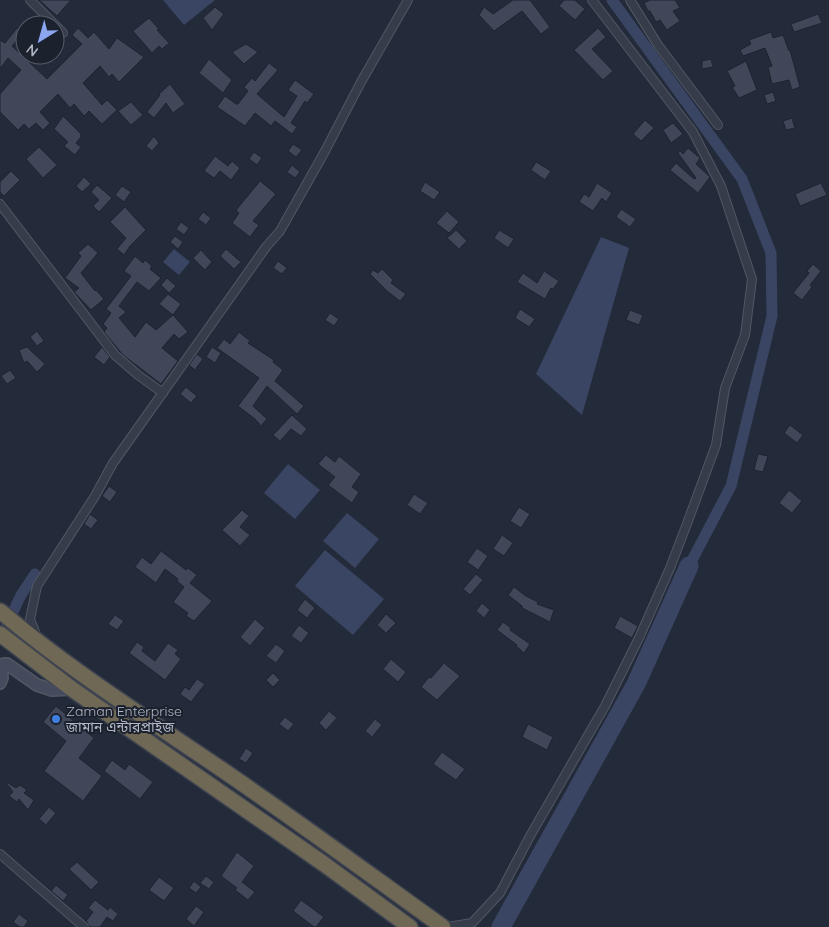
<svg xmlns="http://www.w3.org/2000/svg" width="829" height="927" font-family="Quicksand,'Noto Sans Bengali',sans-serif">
  <rect width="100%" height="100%" fill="#232a39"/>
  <g fill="#394562">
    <path d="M163,0H215L184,25Z"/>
    <path d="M601,237L629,248L582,415L536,374Z"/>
    <path d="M174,249L190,262L179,275L163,262Z"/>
    <path d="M288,464L320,490L295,519L264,493Z"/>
    <path d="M347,513L379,539L355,568L323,541Z"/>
    <path d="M325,550L384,599L353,635L295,586Z"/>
  </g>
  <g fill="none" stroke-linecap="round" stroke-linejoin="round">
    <path stroke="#394562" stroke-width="3" d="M501,927H502"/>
    <g stroke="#394562" stroke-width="11">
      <path d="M612,0L742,179L771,253L772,316L731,486L689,566"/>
      <path d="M0,639L21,595L35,574"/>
    </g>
    <path stroke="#394562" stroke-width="19" d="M501,927L636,684L689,566"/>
  </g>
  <g fill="#404759" stroke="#1e2330">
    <path d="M39,0H71L57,16Z"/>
    <path d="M513,0H530L550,27L541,34L522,11L494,31L479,15L484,7L493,14Z"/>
    <path d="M564,0H575L585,9L575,20L559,6Z"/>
    <path d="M650,0H675L680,8L673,11L680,21L667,30L660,20L656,22L650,11H648L644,3Z"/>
    <path d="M215,7L224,14L212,30L203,18Z"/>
    <path d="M818,14L822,23L794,32L791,24Z"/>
    <path d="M149,18L159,29L157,30L169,43L162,49L159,46L152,53L133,31Z"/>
    <path d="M17,28L23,33L12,46L47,79L82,44L72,35L78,28L88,38L94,32L109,49L117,38L144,57L119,82L112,74L109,77L100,66L83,83L102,105L107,100L117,110L102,124L89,111L84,116L74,104L70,108L58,94L40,112L50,123L43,130L36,123L29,129L24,124L18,130L0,112V94L21,70L8,58L0,69V40L5,43Z"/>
    <path d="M598,28L606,37L592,49L613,71L603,80L574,50Z"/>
    <path d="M771,32L773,38L783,35L789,51L790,50L800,87L792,90L789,80L772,84L768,67L772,66L765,48L743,56L740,50L751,44L749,40Z"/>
    <path d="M246,44L258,52L244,64L232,52Z"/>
    <path d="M209,59L232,80L223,93L199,73Z"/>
    <path d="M711,59L713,67L702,69V61Z"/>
    <path d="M746,61L757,90L739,98L732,87L735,86L727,71Z"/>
    <path d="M269,63L278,70L257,94L284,117L297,96L288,90L295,80L314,94L307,103L305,101L291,123L297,127L292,134L275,121L271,126L255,113L245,126L217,107L225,96L236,104H238L248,91L244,87L252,78L255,81Z"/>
    <path d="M170,84L185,104L173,113L166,103L154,118L147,112L160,95L159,94Z"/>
    <path d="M773,92L776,101L767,104L764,95Z"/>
    <path d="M131,102L143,115L131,125L118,111Z"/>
    <path d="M63,116L81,134V137L76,143L81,147L75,155L64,146L68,142L54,129Z"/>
    <path d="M792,118L795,128L786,130L783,121Z"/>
    <path d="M645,120L654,128L641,141L633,134Z"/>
    <path d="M673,123L683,134L671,143L663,130Z"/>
    <path d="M154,136L159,143L152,151L146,146Z"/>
    <path d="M293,144L302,150L296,157L288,151Z"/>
    <path d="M39,147L57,165L43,178L26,159Z"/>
    <path d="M688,148L700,158L696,164L710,177L698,193L670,170L676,163L694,179L696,178L678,153L680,151L683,154Z"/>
    <path d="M254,152L262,158L257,165L249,159Z"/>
    <path d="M215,156L228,166L232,161L240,168L231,180L220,171L214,178L204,171Z"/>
    <path d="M536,162L551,171L545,180L531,170Z"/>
    <path d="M292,165L300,172L295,178L287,172Z"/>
    <path d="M11,171L20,180L4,196L0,192V182Z"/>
    <path d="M84,177L91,184L82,192L76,186Z"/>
    <path d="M260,181L276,194L253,221L259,225L250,237L232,223L239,213L236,210Z"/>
    <path d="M425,182L440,192L434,200L420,191Z"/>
    <path d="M597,183L612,193L606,202L602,198L593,211L579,202L584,194L589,197Z"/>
    <path d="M821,183L827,195L800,206L795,194Z"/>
    <path d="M97,185L112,198L99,212L93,206L99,200L91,192Z"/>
    <path d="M122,186L131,192L124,202L115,195Z"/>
    <path d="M125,207L146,230L130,246L124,255L117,249L126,238L110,222Z"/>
    <path d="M621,209L636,219L630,227L616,217Z"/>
    <path d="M447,211L459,222L449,233L436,223Z"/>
    <path d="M203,212L211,218L206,225L198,219Z"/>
    <path d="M181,222L189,228L184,235L176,229Z"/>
    <path d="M456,230L467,241L459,249L447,238Z"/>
    <path d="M499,230L514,239L508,248L494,238Z"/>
    <path d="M175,236L183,242L178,249L170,242Z"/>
    <path d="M88,244L98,253L81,273L95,291L96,290L104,299L91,310L74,292L79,288L65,278L81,256L78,253Z"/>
    <path d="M226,249L241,262L234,269L220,256Z"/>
    <path d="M201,250L212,262L205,270L193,258Z"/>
    <path d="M135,256L143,263L145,260L152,266L150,269L161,278L149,291L137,282L119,306L126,312L119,318L135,337L146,322L156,330L173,315L188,332L179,339L174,334L162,348L178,361L161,384L123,355L104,332L107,328L103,324L111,313L106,309L131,276L124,271Z"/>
    <path d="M278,261L287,268L282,274L273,268Z"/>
    <path d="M813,264L821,271L810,285L812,287L802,300L793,293L809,273L807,271Z"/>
    <path d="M382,269L393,280L391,283L406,294L400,301L387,291L370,274L373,270L378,273Z"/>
    <path d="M544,271L559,281L553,289L551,288L545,299L517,282L523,273L537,283Z"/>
    <path d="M167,278L176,286L169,293L161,285Z"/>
    <path d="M168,294L181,304L173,315L159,304Z"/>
    <path d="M520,309L535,319L529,327L515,318Z"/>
    <path d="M630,310L643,315L639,325L626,320Z"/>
    <path d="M330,313L339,319L334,326L325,320Z"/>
    <path d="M37,331L44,341L37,346L30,337Z"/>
    <path d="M239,332L250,341L248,343L274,360L273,362L283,370L275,381L304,406L297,414L267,386L253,406L267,419L261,426L255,419L238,406L259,378L217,348L224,339L230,344Z"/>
    <path d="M27,347L45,364L37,372L27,361L24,363L19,350Z"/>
    <path d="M102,347L110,357L104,365L94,357Z"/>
    <path d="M212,347L221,353L215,363L206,357Z"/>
    <path d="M197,354L203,359L195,370L189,365Z"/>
    <path d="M10,370L16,378L7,384L1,376Z"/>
    <path d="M186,387L197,396L191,403L180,394Z"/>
    <path d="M292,415L307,429L301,436L291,429L280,441L273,435Z"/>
    <path d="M790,425L803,435L797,443L784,433Z"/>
    <path d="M758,454L768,456L763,472L754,470Z"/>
    <path d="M326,455L335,462L339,456L361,474L352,487L359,492L352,503L328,485L335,477L318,464Z"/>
    <path d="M109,486L117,492L110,502L102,496Z"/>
    <path d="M789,490L802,501L792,513L779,503Z"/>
    <path d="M414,494L428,503L420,514L407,505Z"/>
    <path d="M519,507L530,514L521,528L510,521Z"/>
    <path d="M242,510L249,516L240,527L250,535L240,546L222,530Z"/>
    <path d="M90,514L98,520L91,529L84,524Z"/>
    <path d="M502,535L513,543L504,556L493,549Z"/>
    <path d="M477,548L488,556L478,570L467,562Z"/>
    <path d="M161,551L186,570L188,568L197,575L190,583L212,601L194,621L186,616L188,613L173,602L184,587L177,581L178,579L165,569L156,583L135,567L142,557L151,564Z"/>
    <path d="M476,574L483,580L470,595L463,589Z"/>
    <path d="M514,587L526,596L538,602L537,604L554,610L550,622L522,608V606L508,595Z"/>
    <path d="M305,599L315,608L307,618L297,610Z"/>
    <path d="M482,603L490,610L484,618L476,611Z"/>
    <path d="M386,614L396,623L386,633L377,625Z"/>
    <path d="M115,615L124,621L117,630L108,624Z"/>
    <path d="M620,616L638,626L632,638L614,628Z"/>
    <path d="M255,619L265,628L250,646L240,637Z"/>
    <path d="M503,622L511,628L510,630L530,644L524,653L516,646L517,645L497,630Z"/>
    <path d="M299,625L309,633L301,643L291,636Z"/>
    <path d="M137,642L144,647L142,651L155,661L168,643L178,650L175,654L181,659L165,680L129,653Z"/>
    <path d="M276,644L285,651L276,663L266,656Z"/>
    <path d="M391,659L406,672L398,682L383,669Z"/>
    <path d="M444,663L460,676L437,700L421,687L429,677L431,678Z"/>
    <path d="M273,673L280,680L273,687L266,680Z"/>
    <path d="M197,679L205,684L191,702L180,694L185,687L189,690Z"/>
    <path d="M56,706L94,738L79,758L102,776L83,801L44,771L66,741L43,722Z"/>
    <path d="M329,711L337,718L326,730L319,723Z"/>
    <path d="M285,717L294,724L288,731L279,724Z"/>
    <path d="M375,719L382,725L372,737L365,731Z"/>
    <path d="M528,724L553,737L547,750L522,737Z"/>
    <path d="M246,748L253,753L246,763L239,759Z"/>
    <path d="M442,752L465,769L456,780L433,764Z"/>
    <path d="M112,760L125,770L129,764L153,782L140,799L104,771Z"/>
    <path d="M8,783L16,788L20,785L27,790L24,793L34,800L28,810L19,799L17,802L9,796L13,792L7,784Z"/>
    <path d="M49,807L56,813L46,825L39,819Z"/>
    <path d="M237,852L254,866L242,882L255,892L248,900L235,890L237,888L221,876Z"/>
    <path d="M77,862L99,882L91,890L69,869Z"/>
    <path d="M206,876L214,882L209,889L200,883Z"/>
    <path d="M159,877L174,888L164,901L149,890Z"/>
    <path d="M194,881L201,887L196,893L189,888Z"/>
    <path d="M56,885L68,895L63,901L51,891Z"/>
    <path d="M95,900L108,910L110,907L118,914L113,921L107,917L100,927H90L86,921L93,912L88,908Z"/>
    <path d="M301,900L324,917L316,927H314L293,911Z"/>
    <path d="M196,906L204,912L194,926L186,919Z"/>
    <path d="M19,914L28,921L24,927H20L13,922Z"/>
  </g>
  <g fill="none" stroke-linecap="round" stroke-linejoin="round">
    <defs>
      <g id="street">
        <path d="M30,0L55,25"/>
        <path d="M630,0L658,45L718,125"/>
        <path d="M55,25L63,33"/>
        <path d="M0,204L115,355L138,375L163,393"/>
        <path d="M37,637L30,619L37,586L95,496L113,463L266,247L280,231L324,153L361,82L408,0"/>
        <path d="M0,854L84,927"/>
        <path d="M448,927L472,923L500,893L530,836L605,706L639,638L670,568L688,521L716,445L725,388L745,335L752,279L721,186L693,132L592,0"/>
      </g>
      <path id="secondary" d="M0,683L2,678L1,668L4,664H7L37,685L52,690L72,689"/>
      <g id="highway">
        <path d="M0,611C70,670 146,718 221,769C296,820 369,874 443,927"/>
        <path d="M0,634L72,689L324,864L410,927"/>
      </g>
    </defs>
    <use href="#street" stroke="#525764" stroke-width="10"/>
    <use href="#secondary" stroke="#525764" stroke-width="14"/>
    <use href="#highway" stroke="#3f4451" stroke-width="18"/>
    <use href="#street" stroke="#373c4a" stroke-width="8"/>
    <use href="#secondary" stroke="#454b5c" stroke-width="11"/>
    <use href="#highway" stroke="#6f6854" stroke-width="15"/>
  </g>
  <circle fill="#3f7fe0" stroke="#1c212e" stroke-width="2" cx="56" cy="719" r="5"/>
  <g text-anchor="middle" stroke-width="4" stroke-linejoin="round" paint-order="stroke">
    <g font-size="14" fill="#b2b7c5" stroke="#1c212e" text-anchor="start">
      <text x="66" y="716">Zaman Enterprise<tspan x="66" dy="16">জামান এন্টারপ্রাইজ</tspan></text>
    </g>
  </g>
  <g transform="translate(40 40) rotate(217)"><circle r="24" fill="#1c212e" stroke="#585d6a"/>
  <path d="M0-4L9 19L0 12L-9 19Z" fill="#8ba5f1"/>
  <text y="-8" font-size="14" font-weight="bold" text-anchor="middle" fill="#b2b7c5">N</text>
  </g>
</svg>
